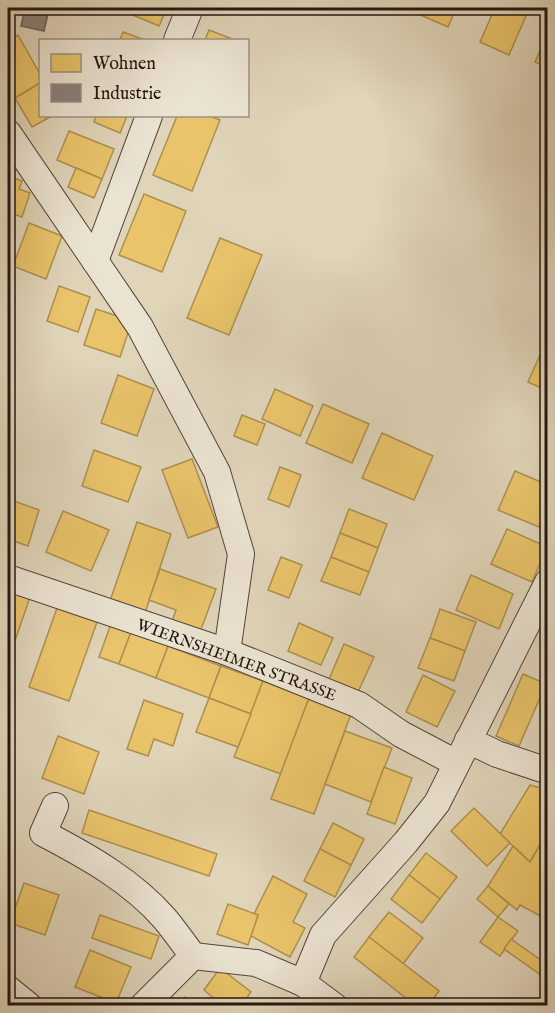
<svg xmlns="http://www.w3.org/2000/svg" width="555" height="1013" font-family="'IM FELL English',serif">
  <rect width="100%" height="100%" fill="#e0d4b9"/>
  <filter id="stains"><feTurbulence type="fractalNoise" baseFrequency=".00333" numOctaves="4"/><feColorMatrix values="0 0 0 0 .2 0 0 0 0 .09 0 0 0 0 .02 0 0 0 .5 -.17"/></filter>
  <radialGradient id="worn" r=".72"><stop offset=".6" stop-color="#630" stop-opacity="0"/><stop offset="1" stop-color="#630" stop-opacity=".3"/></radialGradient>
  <g fill="#e9c46a" stroke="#ad9050" stroke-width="1.5">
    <path d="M122,8H167L159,26L121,10Z"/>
    <path d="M229,8H251L248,15Z"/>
    <path d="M418,8H456L448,27L416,13Z"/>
    <path d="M495,8H524L529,9L509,55L480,42Z"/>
    <path d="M209,30L235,40H205Z"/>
    <path d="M123,32L145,40H120Z"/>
    <path d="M548,33V67L535,62Z"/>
    <path d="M18,35L40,74V83L15,98L8,85V41Z"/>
    <path d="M40,83V116H52L32,127L15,98Z"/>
    <path d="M96,116H127L120,133L94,122Z"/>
    <path d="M177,116H210L220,120L192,191L153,175Z"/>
    <path d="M69,131L114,149L102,179L57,160Z"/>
    <path d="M8,155L15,158L8,176L22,181L19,189L30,193L22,217L8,212Z"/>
    <path d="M76,168L102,179L94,198L68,187Z"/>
    <path d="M144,194L186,211L162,272L119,255Z"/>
    <path d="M29,223L62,236L46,279L13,266Z"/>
    <path d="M220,238L262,255L229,335L187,318Z"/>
    <path d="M59,286L90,297L78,332L47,321Z"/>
    <path d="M96,309L132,321L120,357L84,345Z"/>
    <path d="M543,348L548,349V391L528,382Z"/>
    <path d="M118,375L154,389L137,436L101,423Z"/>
    <path d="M275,389L313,406L300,436L262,419Z"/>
    <path d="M323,404L369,424L352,463L306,443Z"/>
    <path d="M242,415L265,424L257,445L234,436Z"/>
    <path d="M382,433L433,456L414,500L362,478Z"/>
    <path d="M94,450L141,467L128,502L82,486Z"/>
    <path d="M192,459L218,527L188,538L162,470Z"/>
    <path d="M280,467L301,475L289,507L268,499Z"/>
    <path d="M515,471L548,485V507L539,527L498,510Z"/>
    <path d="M8,499L39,510L28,546L8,539Z"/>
    <path d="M349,509L387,524L378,548L340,533Z"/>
    <path d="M63,511L109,530L91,571L46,552Z"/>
    <path d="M137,522L171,534L145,613L110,601Z"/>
    <path d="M507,529L547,547L532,582L491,564Z"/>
    <path d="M340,533L378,548L369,572L331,557Z"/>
    <path d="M281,557L302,565L289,598L268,590Z"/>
    <path d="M331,557L369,572L360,595L321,581Z"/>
    <path d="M160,569L216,589L200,632L172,621L176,610L149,600Z"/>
    <path d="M471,575L513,594L499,629L456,610Z"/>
    <path d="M8,589L30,597L15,641L8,638Z"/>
    <path d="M57,608L97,622L69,701L29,687Z"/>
    <path d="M440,609L476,622L465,651L430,638Z"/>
    <path d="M299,623L333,638L321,665L288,651Z"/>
    <path d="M111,624L131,632L119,664L99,657Z"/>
    <path d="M131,632L168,646L156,678L119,664Z"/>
    <path d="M430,638L465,651L454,681L418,668Z"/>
    <path d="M344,644L374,657L358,692L329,679Z"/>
    <path d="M168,646L221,666L209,698L156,678Z"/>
    <path d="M548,656V671L542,668Z"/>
    <path d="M221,666L263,681L251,714L209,698Z"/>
    <path d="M523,674L546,684L519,746L496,736Z"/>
    <path d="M423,675L455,691L437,727L406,712Z"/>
    <path d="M263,681L309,698L281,774L234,757Z"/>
    <path d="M209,698L251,714L238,747L196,732Z"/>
    <path d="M309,698L351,714L314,814L271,799Z"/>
    <path d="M144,700L183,714L173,746L154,739L148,756L127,749Z"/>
    <path d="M345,731L392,748L371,802L325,784Z"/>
    <path d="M58,736L99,752L84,794L42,778Z"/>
    <path d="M384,767L412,778L395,824L367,814Z"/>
    <path d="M530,785L548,790V831L530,862L500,834Z"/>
    <path d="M474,808L510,843L487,866L451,831Z"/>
    <path d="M89,810L217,854L209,876L82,833Z"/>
    <path d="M333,823L364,839L351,865L320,849Z"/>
    <path d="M541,843L548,847V920L520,905L517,910L488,886L513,846L530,862Z"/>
    <path d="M320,849L351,865L335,897L304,881Z"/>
    <path d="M426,853L457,877L440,899L409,875Z"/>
    <path d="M409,875L440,899L422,923L391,899Z"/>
    <path d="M273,876L307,894L293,922L305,928L290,957L251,936L258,915L254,914Z"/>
    <path d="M24,883L59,895L45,935L10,923Z"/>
    <path d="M488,886L509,904L498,917L477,899Z"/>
    <path d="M228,904L258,915L248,945L217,934Z"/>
    <path d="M389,912L423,938L403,964L369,937Z"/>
    <path d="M100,915L159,936L151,959L92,938Z"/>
    <path d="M498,917L518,931L500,956L480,942Z"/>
    <path d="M369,937L439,991L428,1006H416L354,957Z"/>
    <path d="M511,939L548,965V980L504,949Z"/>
    <path d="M90,950L131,967L116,1003L75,987Z"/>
    <path d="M220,968L251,992L241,1006H223L204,990Z"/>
    <path d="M185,997L194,1006H176Z"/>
    <path d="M251,998L259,1006H243Z"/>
  </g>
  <path fill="#8a817c" stroke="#6b615c" stroke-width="1.5" d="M25,9L48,14L44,31L21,26Z"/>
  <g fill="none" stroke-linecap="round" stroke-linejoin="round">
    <defs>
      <g id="minor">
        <path d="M177,40L190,8"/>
        <path d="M8,133L140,327L217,472L241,554L227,652"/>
        <path d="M95,261L149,116"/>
        <path d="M8,578L227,652L359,705L401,734L456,763"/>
        <path d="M468,740L497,754L548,771"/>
        <path d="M55,806L43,833C87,856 132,881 165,919C175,931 184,944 193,956"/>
        <path d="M8,989L29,1006"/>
        <path d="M143,1006L193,956L256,963L303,983"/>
        <path d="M334,1006L303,983L323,935L406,842L437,803L548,582"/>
      </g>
    </defs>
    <use href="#minor" stroke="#52463c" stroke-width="28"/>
    <use href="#minor" stroke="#ebe3d2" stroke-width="26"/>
  </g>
  <g text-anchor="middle" stroke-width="6" stroke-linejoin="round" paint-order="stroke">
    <g font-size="16" fill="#221712" stroke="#ebe3d2">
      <text transform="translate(237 659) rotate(20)" y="6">WIERNSHEIMER STRASSE</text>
    </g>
  </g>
  <rect width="555" height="1013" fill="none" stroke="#e0d4b9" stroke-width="30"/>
  <rect x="9" y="9" width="537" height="995" fill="none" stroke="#221712" stroke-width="3"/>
  <rect x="15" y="15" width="525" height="983" fill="none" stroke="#221712" stroke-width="1.5"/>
  <rect x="39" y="39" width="210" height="78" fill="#ebe3d2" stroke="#9b9185" stroke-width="1.5"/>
  <rect x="51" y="54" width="30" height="18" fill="#e9c46a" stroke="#9b9185" stroke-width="1.5"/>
  <text x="93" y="69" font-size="18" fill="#221712">Wohnen</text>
  <rect x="51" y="84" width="30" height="18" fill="#8a817c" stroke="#9b9185" stroke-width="1.5"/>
  <text x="93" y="99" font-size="18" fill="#221712">Industrie</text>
  <rect width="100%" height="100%" filter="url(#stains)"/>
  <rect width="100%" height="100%" fill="url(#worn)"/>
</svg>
